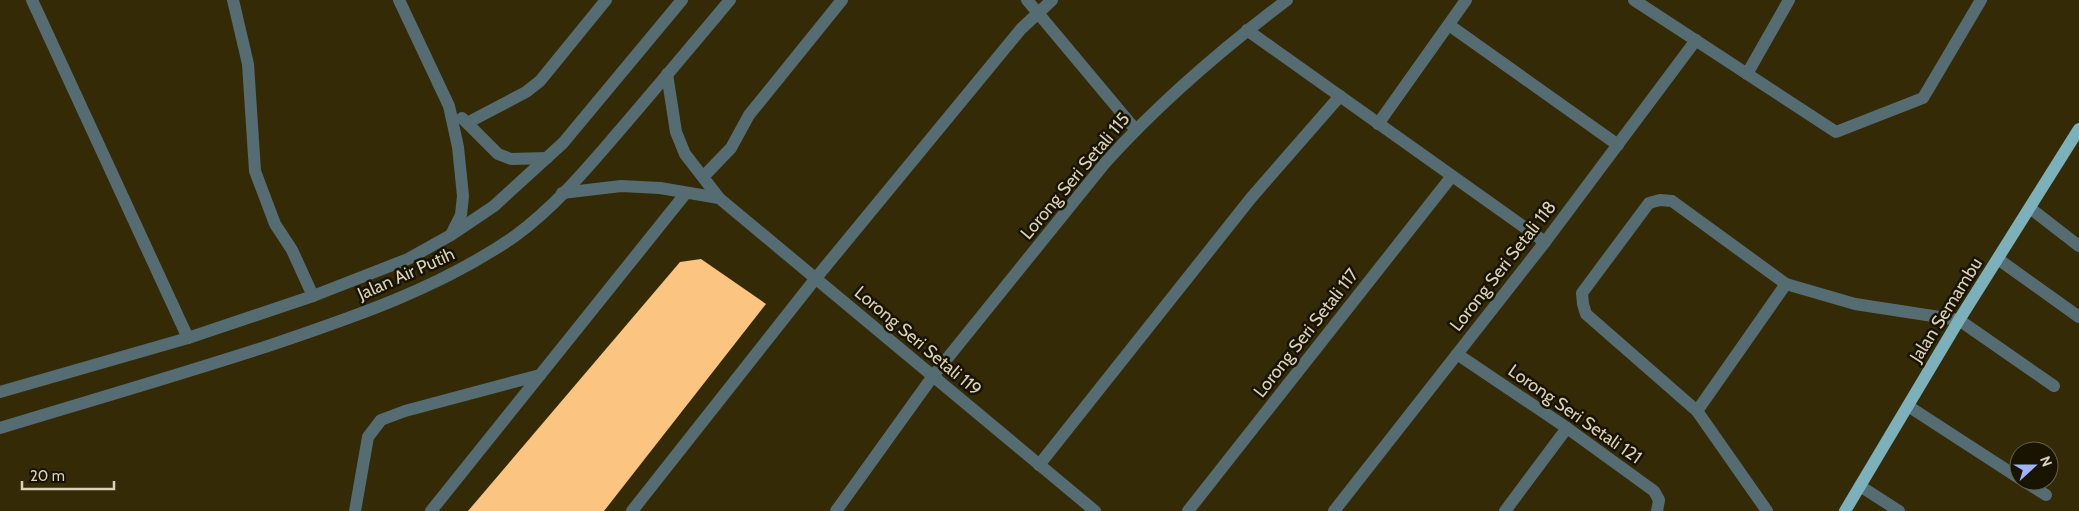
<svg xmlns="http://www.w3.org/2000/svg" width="2079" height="511" font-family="Cabin,sans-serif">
  <rect width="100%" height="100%" fill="#352a06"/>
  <path fill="#fbc480" d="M701,259L766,304L604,511H468L680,262Z"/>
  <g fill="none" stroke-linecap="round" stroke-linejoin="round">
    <g stroke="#556d72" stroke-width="12">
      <path d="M32,0L188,338"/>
      <path d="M233,0L248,64L255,171L275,224L292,250L313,296"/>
      <path d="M399,0L449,106L458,147L463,196L461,215L452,233"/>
      <path d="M1027,0L1135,129"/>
      <path d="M1634,0L1836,132L1923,98L1981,0"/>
      <path d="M1449,25L1618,145"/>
      <path d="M1247,30L1545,242"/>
      <path d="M667,74L676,132L685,154L719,198L1095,511"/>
      <path d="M1747,74L1789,0"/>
      <path d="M462,118L498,154L511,159L547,158"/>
      <path d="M467,123L526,92L540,81L606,0"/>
      <path d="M1378,124L1466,0"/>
      <path d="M703,177L731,148L749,115L842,0"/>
      <path d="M562,193L621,186L660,188L719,198"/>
      <path d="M2030,208L2079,246"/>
      <path d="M1998,259L2079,317"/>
      <path d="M1457,354L1567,428L1654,491L1659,500L1657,511"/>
      <path d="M0,392L188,338L313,296L408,259L451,235L494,206L563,143L682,0"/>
      <path d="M1908,406L2019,478"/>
      <path d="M1697,411L1586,314L1583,304L1582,293L1649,203L1660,200L1672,201L1786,284"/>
      <path d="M0,428C89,401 179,375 268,346C354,317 440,288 515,236C555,207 588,167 620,130C657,87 693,44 730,0"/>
      <path d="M1039,465L1251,198L1340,96"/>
      <path d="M2024,481L2046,495"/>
      <path d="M1860,486L1899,511"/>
      <path d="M355,511L368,437L381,420L405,411L540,375"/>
      <path d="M431,511L686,193"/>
      <path d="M632,511L816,278L1021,29L1052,0"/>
      <path d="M836,511L933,376L1105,163C1160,102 1222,49 1287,0"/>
      <path d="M1188,511L1452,176"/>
      <path d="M1334,511L1545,242L1696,40"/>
      <path d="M1505,511L1567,428"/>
      <path d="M1767,511L1697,411L1786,284L1855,304L1959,320L2054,386"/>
    </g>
    <path stroke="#7cb0ba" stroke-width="12" d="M1845,511L1959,320L2079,129"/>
  </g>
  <g text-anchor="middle" stroke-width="5" stroke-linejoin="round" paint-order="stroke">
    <g font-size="18" fill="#dad1ba" stroke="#191302">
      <text transform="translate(1075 176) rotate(-50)" y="6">Lorong Seri Setali 115</text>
      <text transform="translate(1503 266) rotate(-52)" y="6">Lorong Seri Setali 118</text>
      <text transform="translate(406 274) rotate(-24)" y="6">Jalan Air Putih</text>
      <text transform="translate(1946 310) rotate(-58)" y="6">Jalan Semambu</text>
      <text transform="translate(1306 333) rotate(-52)" y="6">Lorong Seri Setali 117</text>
      <text transform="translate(918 341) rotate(40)" y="6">Lorong Seri Setali 119</text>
      <text transform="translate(1575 414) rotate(35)" y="6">Lorong Seri Setali 121</text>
    </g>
  </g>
  <g transform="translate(2034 466) rotate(69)"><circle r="24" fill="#191302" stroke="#665f4c"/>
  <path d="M0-4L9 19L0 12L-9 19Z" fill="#9eb4fd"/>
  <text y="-8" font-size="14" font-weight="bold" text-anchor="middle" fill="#dad1ba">N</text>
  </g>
  <path d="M22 481v8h92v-8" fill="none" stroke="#dad1ba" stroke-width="2.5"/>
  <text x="30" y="481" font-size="15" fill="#dad1ba" stroke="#191302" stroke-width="4" paint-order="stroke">20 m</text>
</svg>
